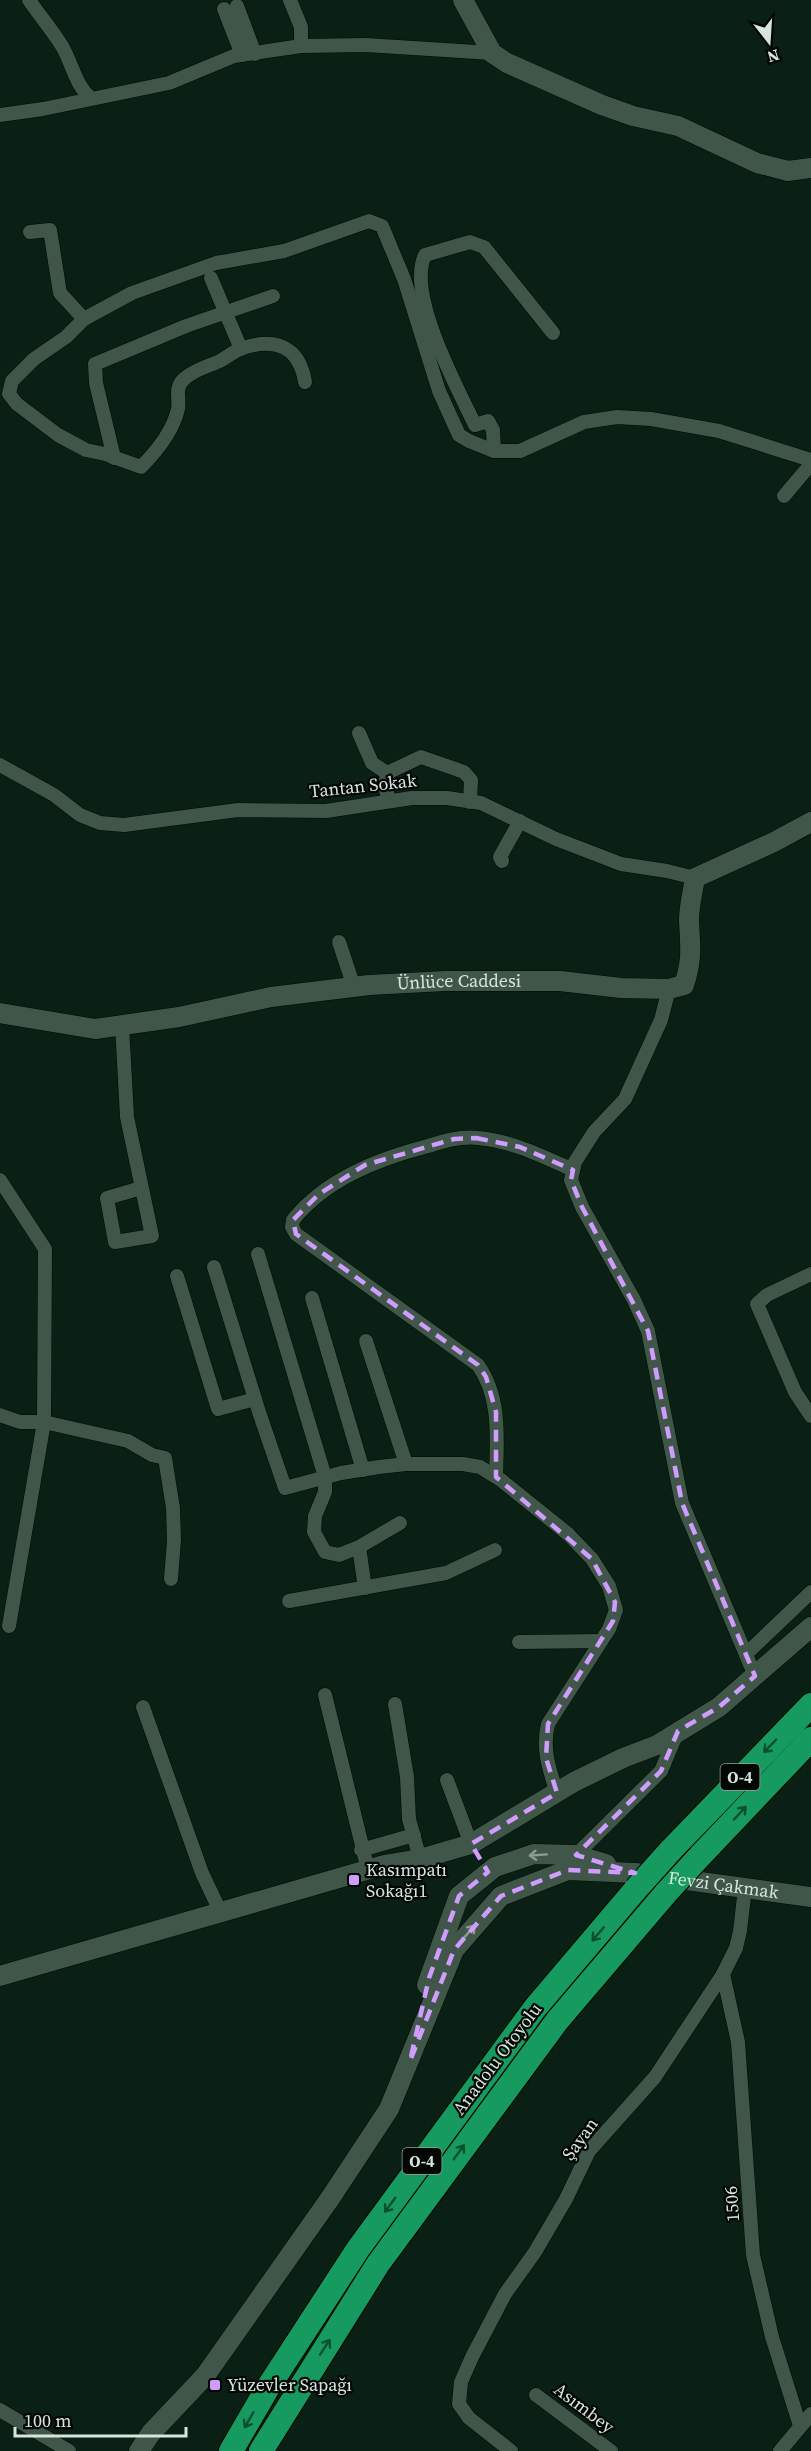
<svg xmlns="http://www.w3.org/2000/svg" width="811" height="2451" font-family="'Source Serif 4',serif">
  <rect width="100%" height="100%" fill="#0b2014"/>
  <g fill="none" stroke-linecap="round" stroke-linejoin="round">
    <defs>
      <g id="street">
        <path d="M29,0C40,16 52,30 62,46C72,63 76,87 91,98"/>
        <path d="M290,0L301,27V46"/>
        <path d="M237,6L255,54"/>
        <path d="M224,9L242,55"/>
        <path d="M0,115L43,109L169,83L234,56L301,46L366,45L492,53"/>
        <path d="M30,232L50,230L60,293L84,319"/>
        <path d="M211,278L241,349"/>
        <path d="M305,382C299,345 274,337 240,349C233,352 227,357 220,361C209,366 193,370 184,379C174,388 180,398 178,409C173,431 156,452 141,467L105,454L86,450L58,435L17,404L9,394L12,381L34,359L66,337L84,319L132,293L216,263L284,251L369,221L382,226L404,279L439,391L459,435L469,441L494,451H520L584,422L617,417L651,419L719,431L811,460"/>
        <path d="M494,451L493,430L488,421L475,425C457,387 406,294 425,255L470,242L484,247L553,333"/>
        <path d="M114,458L96,383L95,364L186,326L273,296"/>
        <path d="M784,496L811,464"/>
        <path d="M359,733L372,763L387,773L421,757L464,772L471,780L470,802"/>
        <path d="M0,765L54,795L80,815L100,823L124,825L238,810L326,811L412,798H447L481,803L556,839L621,864L667,871L695,878"/>
        <path d="M387,773L385,788L390,801"/>
        <path d="M502,861L500,857L520,821"/>
        <path d="M339,942L354,987"/>
        <path d="M669,989L661,1020L625,1099L594,1132L575,1162L571,1180L582,1207L634,1300L648,1331L682,1503L755,1676"/>
        <path d="M122,1025L127,1117L152,1236L115,1242L107,1198L141,1188"/>
        <path d="M0,1180L45,1249L44,1422L9,1626"/>
        <path d="M258,1254L325,1477V1492L315,1516L314,1532L325,1552L339,1555L359,1547L400,1523"/>
        <path d="M214,1267L259,1412L285,1488L341,1473L379,1467L406,1464H463L480,1467L501,1480L568,1534L592,1559L609,1586L616,1610L609,1629L548,1724C542,1749 549,1769 557,1793"/>
        <path d="M811,1274L767,1295L757,1304L795,1392L811,1416"/>
        <path d="M177,1276L218,1409L255,1399"/>
        <path d="M312,1298L363,1470"/>
        <path d="M366,1341L406,1464"/>
        <path d="M0,1415L20,1422H44L128,1441L152,1455L165,1458L173,1508L174,1540L171,1579"/>
        <path d="M496,1477C497,1439 501,1397 478,1365L296,1234L292,1227L293,1220C326,1179 378,1159 428,1146C444,1141 460,1136 478,1138C512,1141 542,1156 573,1170"/>
        <path d="M359,1547L365,1588"/>
        <path d="M289,1601L446,1573L495,1550"/>
        <path d="M519,1642L601,1641"/>
        <path d="M746,1654L811,1592"/>
        <path d="M325,1695L368,1870"/>
        <path d="M395,1704L407,1777L409,1819L420,1859"/>
        <path d="M143,1707L202,1873L221,1913"/>
        <path d="M447,1780L471,1844"/>
        <path d="M361,1850L414,1835"/>
        <path d="M576,1855L661,1771L677,1733"/>
        <path d="M723,1974L738,2042L753,2255L772,2337L800,2426"/>
        <path d="M536,2395L611,2451"/>
        <path d="M0,2410L69,2451"/>
        <path d="M511,2451L469,2418L459,2404L461,2382L472,2357L505,2294L535,2252L566,2199L589,2151L655,2077L723,1974L736,1948L740,1931L745,1888"/>
        <path d="M780,2451L811,2414"/>
      </g>
      <g id="secondary">
        <path d="M463,0L492,53L507,63L602,105L633,116L678,126L757,163L788,171L811,168"/>
        <path id="s1" d="M0,1013L95,1029L179,1017L271,997L369,985L445,981H560L621,988L669,989L684,985C693,958 690,946 689,920C689,906 693,891 695,878L774,842L811,822"/>
        <path d="M0,1976L384,1865L420,1859L471,1844L574,1782L623,1758L657,1745L719,1707L811,1627"/>
        <path d="M427,1985L459,1896L495,1867L534,1854L576,1855L606,1864"/>
        <path id="s2" d="M139,2451L151,2433L205,2376L331,2197L389,2109L454,1950L501,1896L568,1870L635,1873L811,1897"/>
      </g>
      <g id="highway">
        <path d="M670,1851L811,1705"/>
        <path d="M700,1856L811,1739"/>
        <path d="M231,2451L267,2389L358,2249L535,2008L636,1889"/>
        <path d="M261,2451L378,2264L557,2021L666,1893"/>
      </g>
    </defs>
    <use href="#street" stroke="#000902" stroke-width="15"/>
    <use href="#secondary" stroke="#000902" stroke-width="21"/>
    <use href="#highway" stroke="#000902" stroke-width="26"/>
    <use href="#street" stroke="#405648" stroke-width="14"/>
    <use href="#secondary" stroke="#405648" stroke-width="20"/>
    <use href="#highway" stroke="#169a5f" stroke-width="24"/>
    <defs>
      <g id="highway-bridge">
        <path d="M636,1889L670,1851"/>
        <path d="M666,1893L700,1856"/>
      </g>
    </defs>
    <use href="#highway-bridge" stroke="#000902" stroke-width="26" stroke-linecap="butt"/>
    <use href="#highway-bridge" stroke="#169a5f" stroke-width="24"/>
  </g>
  <defs><path id="oneway-shaft" d="M-6 0H5M1.5-3L5.5 0L1.5 3" fill="none" stroke-width="1.6" stroke-linecap="round" stroke-linejoin="round" transform="scale(1.5)"/></defs>
  <g stroke="#0c5032">
    <use href="#oneway-shaft" transform="translate(770 1746) rotate(134)"/>
    <use href="#oneway-shaft" transform="translate(740 1813) rotate(-47)"/>
    <use href="#oneway-shaft" transform="translate(598 1934) rotate(131)"/>
    <use href="#oneway-shaft" transform="translate(459 2152) rotate(-54)"/>
    <use href="#oneway-shaft" transform="translate(390 2205) rotate(126)"/>
    <use href="#oneway-shaft" transform="translate(325 2347) rotate(-57)"/>
    <use href="#oneway-shaft" transform="translate(249 2420) rotate(120)"/>
  </g>
  <g stroke="#8c9e92">
    <use href="#oneway-shaft" transform="translate(538 1855) rotate(176)"/>
    <use href="#oneway-shaft" transform="translate(469 1932) rotate(-49)"/>
  </g>
  <path fill="none" stroke="#d09dff" stroke-width="4.5" stroke-dasharray="12 8" stroke-linejoin="round" d="M476,1138L520,1147L573,1170L571,1180L582,1207L648,1331L682,1503L755,1676L719,1707L678,1731L661,1771L576,1855L635,1873L568,1870L501,1896L454,1950L410,2061L429,1978L459,1896L488,1872L471,1844L557,1793L546,1758L548,1724L613,1621L615,1602L592,1559L496,1477V1412L486,1377L478,1365L296,1234L293,1220L319,1194L365,1165L454,1139Z"/>
  <g fill="#d09dff" stroke="#020704" stroke-width="2">
    <rect x="348" y="1874" width="12" height="12" rx="3"/>
    <rect x="209" y="2379" width="12" height="12" rx="3"/>
  </g>
  <g text-anchor="middle" stroke-width="4.5" stroke-linejoin="round" paint-order="stroke">
    <g fill="#020704" stroke="#98a29c" stroke-width="1.5">
      <rect x="720.5" y="1764" width="39" height="26" rx="4.5"/>
      <rect x="402.5" y="2148" width="39" height="26" rx="4.5"/>
    </g>
    <g font-size="16" font-weight="bold" fill="#d8e5dd">
      <text x="740" y="1783">O-4</text>
      <text x="422" y="2167">O-4</text>
    </g>
    <g font-size="18" fill="#d8e5dd" stroke="#020704">
      <text transform="translate(363 786) rotate(-6)" y="6">Tantan Sokak</text>
      <text dy="6" stroke="none"><textPath href="#s1" startOffset="464">Ünlüce Caddesi</textPath></text>
      <text dy="6" stroke="none"><textPath href="#s2" startOffset="896">Fevzi Çakmak</textPath></text>
      <text transform="translate(497 2059) rotate(-53)" y="6">Anadolu Otoyolu</text>
      <text transform="translate(580 2139) rotate(-54)" y="6">Şayan</text>
      <text transform="translate(732 2204) rotate(-94)" y="6">1506</text>
      <text transform="translate(584 2408) rotate(37)" y="6">Asımbey</text>
    </g>
    <g font-size="18" fill="#d8e5dd" stroke="#020704" text-anchor="start">
      <text x="366" y="1876">Kasımpatı<tspan x="366" dy="21">Sokağı1</tspan></text>
      <text x="227" y="2391">Yüzevler Sapağı</text>
    </g>
  </g>
  <g transform="translate(769 42) rotate(163)" stroke="#020704" stroke-width="4.5" paint-order="stroke">
  <path d="M0-4.5L10 22L0 15L-10 22Z" fill="#d8e5dd"/>
  <text y="-9" font-size="16" font-weight="bold" text-anchor="middle" fill="#d8e5dd">N</text>
  </g>
  <path d="M15 2427v9h171v-9" fill="none" stroke="#d8e5dd" stroke-width="3"/>
  <text x="24" y="2427" font-size="18" fill="#d8e5dd" stroke="#020704" stroke-width="4.5" paint-order="stroke">100 m</text>
</svg>
